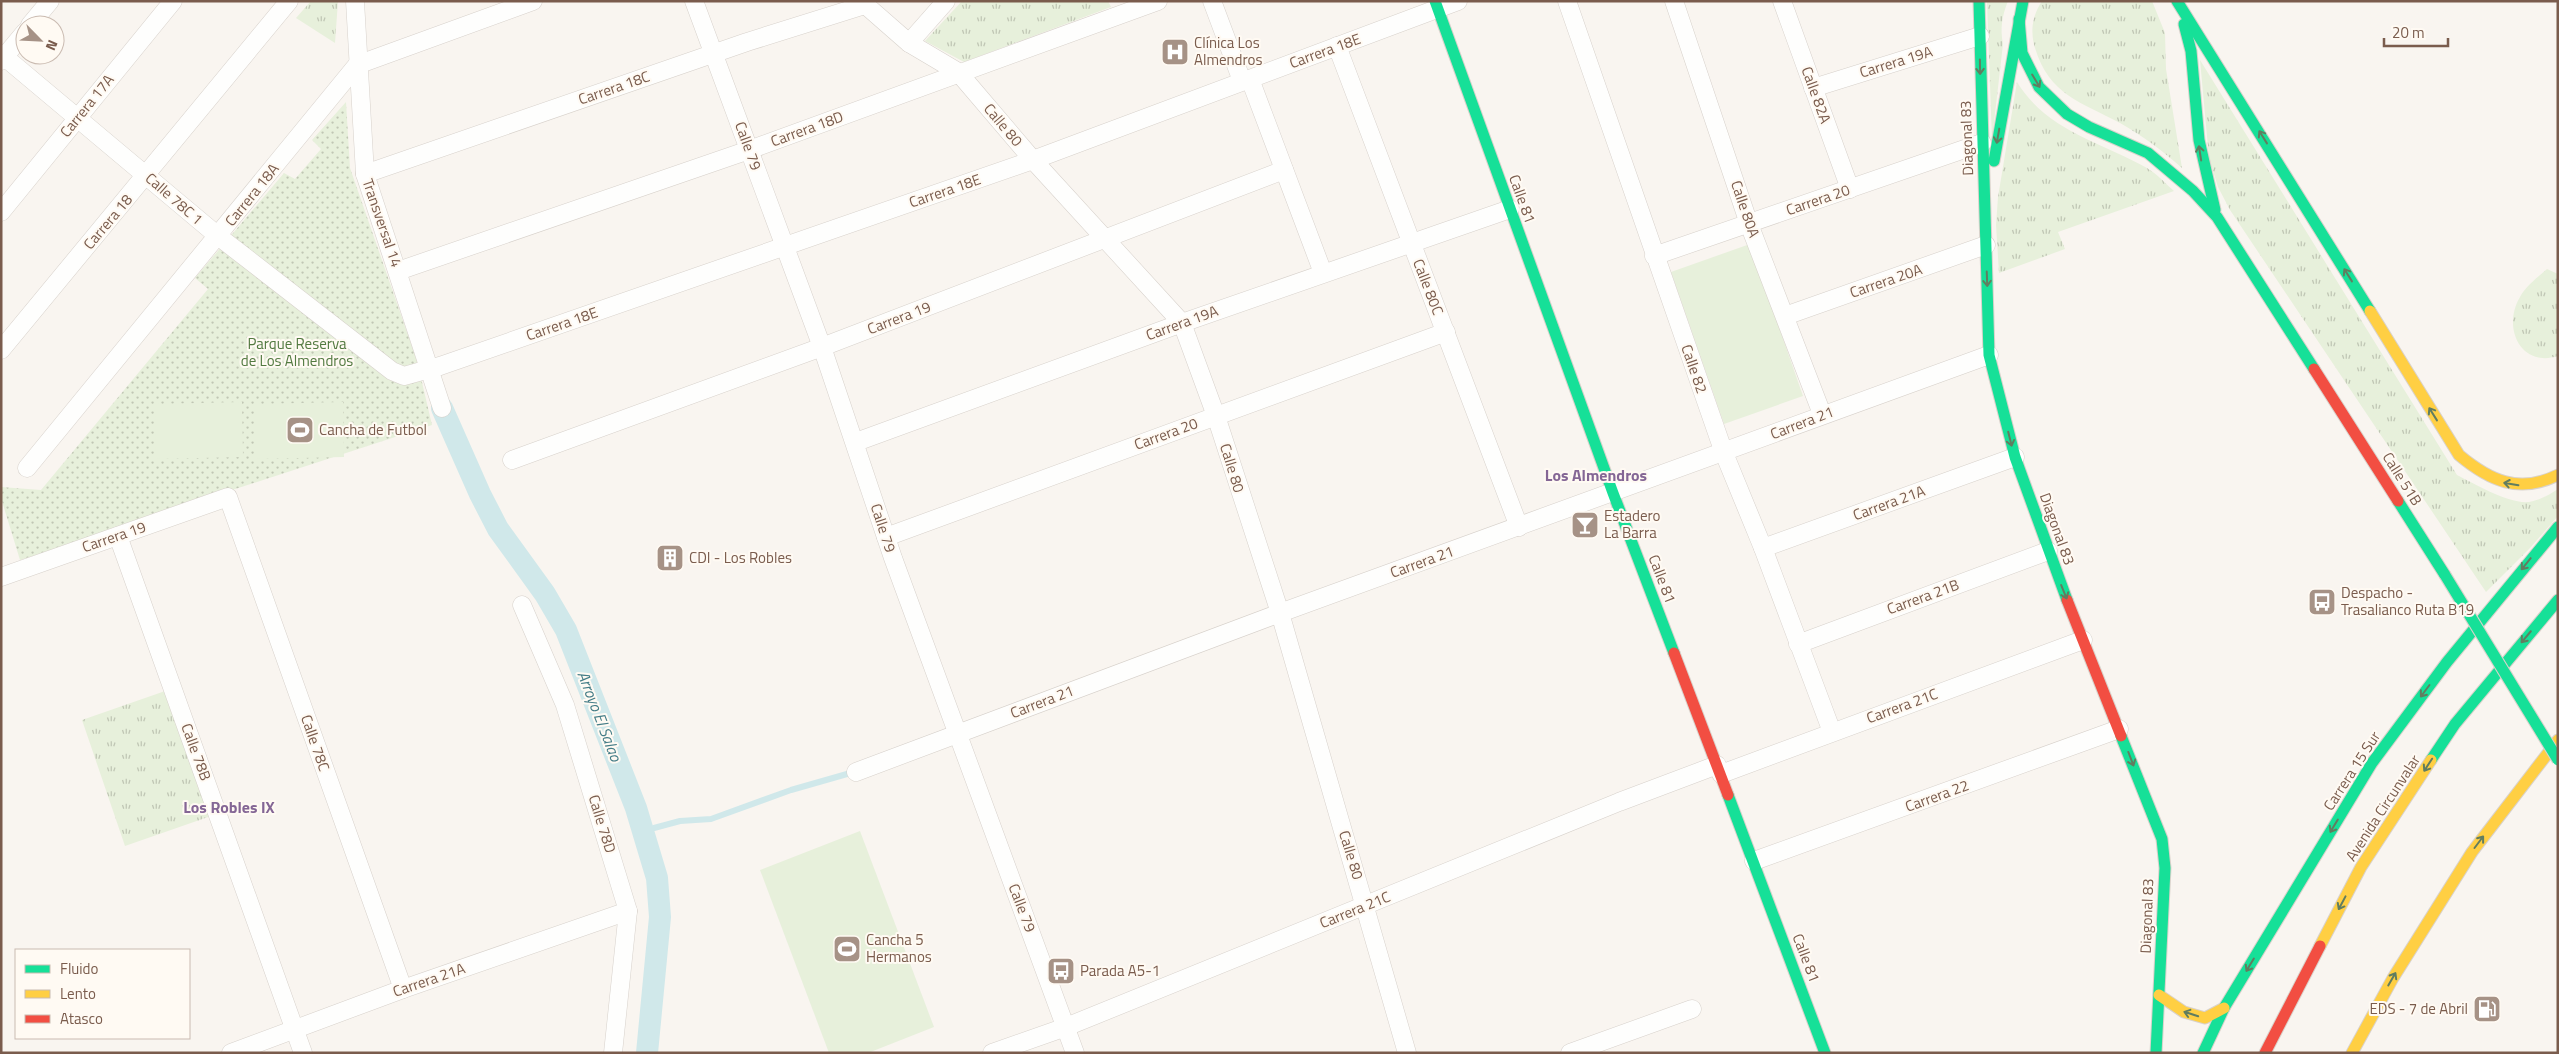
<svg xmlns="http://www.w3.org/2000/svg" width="2559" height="1054" font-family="'Titillium Web',sans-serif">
  <defs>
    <pattern id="grass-tufts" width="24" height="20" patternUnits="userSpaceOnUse" patternTransform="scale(1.25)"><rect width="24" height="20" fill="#e7f0db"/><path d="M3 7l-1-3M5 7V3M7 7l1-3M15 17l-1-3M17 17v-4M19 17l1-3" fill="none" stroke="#c0c6b4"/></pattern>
    <pattern id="park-dots" width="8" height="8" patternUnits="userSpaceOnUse" patternTransform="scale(1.25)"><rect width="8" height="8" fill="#e7f0db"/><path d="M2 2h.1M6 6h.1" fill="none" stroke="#c0c6b4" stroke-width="1.8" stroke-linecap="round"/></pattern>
  </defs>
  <rect width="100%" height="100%" fill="#f9f5f0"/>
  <g fill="url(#grass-tufts)">
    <path d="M311,1H338L335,43L296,18Z"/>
    <path d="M962,1H1108L1111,7L964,62L925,41Z"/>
    <path d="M1987,1H2008C2002,16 2000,28 2003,44L1992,140Z"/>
    <path d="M2042,1H2152L2165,33L2166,69L2182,168C2163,151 2143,136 2120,123C2081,102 2049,95 2035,48C2030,32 2032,16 2042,1Z"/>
    <path d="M2200,60L2457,475C2475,484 2508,504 2529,502C2540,500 2549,495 2558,489V516L2531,547L2486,592L2230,210L2218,187L2209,158Z"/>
    <path d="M2017,82C2047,131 2101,142 2147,168C2157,174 2165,183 2174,191L2058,232L2065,249L1999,273L1996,225L1998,197Z"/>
    <path d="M2547,269L2558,274V356C2520,368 2502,327 2520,297C2526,286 2538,277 2547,269Z"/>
    <path d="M168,690L211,816L125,846L82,720Z"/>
  </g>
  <path fill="url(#park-dots)" d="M346,102L350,168L417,361L432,425L223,493L114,531L20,560L1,498V487L41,490L208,289L195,278L284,173L295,179L321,149L312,140Z"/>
  <g fill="#e7f0db">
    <path d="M1750,244L1803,396L1724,424L1671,272Z"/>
    <path d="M242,402L243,457L156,459L155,404Z"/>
    <path d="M343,402L344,457L256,459V404Z"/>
    <path d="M860,831L934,1027L868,1053H829L760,870Z"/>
  </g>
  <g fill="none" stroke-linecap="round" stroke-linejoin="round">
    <path stroke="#d0e8ea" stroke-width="6" d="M654,828L680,821L711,819L791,790L854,772"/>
    <path stroke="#d0e8ea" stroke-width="22" d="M442,408L480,494L498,529L545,594L566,630L636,808L657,878L660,917L647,1053"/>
    <defs>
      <g id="street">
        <path d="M355,1L365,174L442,408"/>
        <path d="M694,1L822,347L893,558L1075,1053"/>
        <path d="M861,1L909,43L958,72L1033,160L1182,323L1216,416L1280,613L1407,1053"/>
        <path d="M1212,1L1242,81"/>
        <path d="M1567,1L1724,453L1763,548L1832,732"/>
        <path d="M1674,1L1749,224L1822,414"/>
        <path d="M1782,1L1850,189"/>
        <path d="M30,25L50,1"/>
        <path d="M909,43L946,1"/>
        <path d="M1337,46L1519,527"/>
        <path d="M1,54L218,236L392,371L404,376L440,366L1033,160L1458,1"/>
        <path d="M1,61L25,32"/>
        <path d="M1250,79L1323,273"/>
        <path d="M1813,88L1980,36"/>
        <path d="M365,174L747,42L865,5"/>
        <path d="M1,212L173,1"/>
        <path d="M1654,256L1982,143"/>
        <path d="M398,271L749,150L1158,1"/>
        <path d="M1785,316L1986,245"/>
        <path d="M1,350L289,1"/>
        <path d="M856,442L1182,323L1510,209"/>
        <path d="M512,460L822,347L1284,170"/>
        <path d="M27,468L357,65L533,1"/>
        <path d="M118,536L303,1053"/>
        <path d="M886,537L1446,332"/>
        <path d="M1763,548L2015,457"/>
        <path d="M1,577L228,497L403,989"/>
        <path d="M522,605L565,705L628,911L613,1053"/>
        <path d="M1798,644L2048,551"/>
        <path d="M856,772L1280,613L1989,355"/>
        <path d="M1721,774L2083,640"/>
        <path d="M1754,861L2119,729"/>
        <path d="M231,1053L403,989L628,911"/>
        <path d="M992,1053L1066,1027L1619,802L1717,765"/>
        <path d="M1570,1053L1692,1009"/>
      </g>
      <g id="fast">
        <path d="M1435,1L1613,493L1674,653"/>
        <path d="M1979,1L1989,355L2015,457L2067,600"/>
        <path d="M2177,1L2370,311"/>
        <path d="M2019,19L2022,53L2039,87L2067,114L2089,127L2148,153L2193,191L2217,217L2314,369"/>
        <path d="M2184,24L2191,51L2199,140L2215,210"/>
        <path d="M1994,161L2023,1"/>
        <path d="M2398,501L2445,575"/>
        <path d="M2121,736L2162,839L2165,868L2156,1053"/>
        <path d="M2431,760L2455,724L2558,600"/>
        <path d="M1728,795L1825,1053"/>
        <path d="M2203,1053L2224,1008L2372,763L2447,662L2558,527"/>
      </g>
      <g id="slow">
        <path d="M2370,311L2459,455C2490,481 2519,494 2558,475"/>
        <path d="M2320,946L2361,867L2431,760"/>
        <path d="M2159,995L2184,1012L2205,1018L2224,1008"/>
        <path d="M2352,1053L2393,978L2472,852L2558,740"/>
      </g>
      <g id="jam">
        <path d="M2314,369L2398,501"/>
        <path d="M2067,600L2121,736"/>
        <path d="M1674,653L1728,795"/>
        <path d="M2265,1053L2320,946"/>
      </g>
    </defs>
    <use href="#street" stroke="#d7d1cb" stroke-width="19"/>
    <use href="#fast" stroke="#d9d2cb" stroke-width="13"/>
    <use href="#slow" stroke="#d9d2cb" stroke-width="13"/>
    <use href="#jam" stroke="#d9d2cb" stroke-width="13"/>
    <use href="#street" stroke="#fefefd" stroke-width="18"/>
    <use href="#fast" stroke="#16e098" stroke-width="11"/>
    <use href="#slow" stroke="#ffcf43" stroke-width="11"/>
    <use href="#jam" stroke="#f24e42" stroke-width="11"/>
    <defs>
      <path id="fast-bridge" d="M2445,575L2558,760"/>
    </defs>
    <use href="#fast-bridge" stroke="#d9d2cb" stroke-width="13" stroke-linecap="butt"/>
    <use href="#fast-bridge" stroke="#16e098" stroke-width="11"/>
  </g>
  <defs><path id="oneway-shaft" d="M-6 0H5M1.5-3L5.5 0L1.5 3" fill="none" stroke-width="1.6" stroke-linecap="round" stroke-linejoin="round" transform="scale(1.25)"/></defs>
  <g stroke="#617d60">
    <use href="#oneway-shaft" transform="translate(1980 67) rotate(89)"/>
    <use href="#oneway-shaft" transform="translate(2036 81) rotate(59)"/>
    <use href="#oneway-shaft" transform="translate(1998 136) rotate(100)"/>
    <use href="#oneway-shaft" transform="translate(2263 137) rotate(-122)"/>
    <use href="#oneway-shaft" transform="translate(2200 153) rotate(-99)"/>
    <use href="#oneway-shaft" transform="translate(2348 275) rotate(-122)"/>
    <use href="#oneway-shaft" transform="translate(1987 279) rotate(88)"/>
    <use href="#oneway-shaft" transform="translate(2433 414) rotate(-122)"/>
    <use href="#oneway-shaft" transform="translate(2010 439) rotate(76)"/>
    <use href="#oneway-shaft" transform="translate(2511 484) rotate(-171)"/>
    <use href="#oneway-shaft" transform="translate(2526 564) rotate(129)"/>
    <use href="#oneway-shaft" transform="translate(2064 592) rotate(68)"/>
    <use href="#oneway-shaft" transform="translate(2526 637) rotate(130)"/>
    <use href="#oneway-shaft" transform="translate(2425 691) rotate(127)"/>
    <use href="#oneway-shaft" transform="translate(2131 759) rotate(69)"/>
    <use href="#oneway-shaft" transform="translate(2428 765) rotate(123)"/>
    <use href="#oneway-shaft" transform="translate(2334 826) rotate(121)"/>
    <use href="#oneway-shaft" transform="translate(2479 842) rotate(-53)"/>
    <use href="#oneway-shaft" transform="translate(2342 903) rotate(118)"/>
    <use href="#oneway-shaft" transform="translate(2250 965) rotate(121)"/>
    <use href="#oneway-shaft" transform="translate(2392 979) rotate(-60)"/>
    <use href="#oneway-shaft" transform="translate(2191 1014) rotate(-162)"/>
  </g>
  <defs>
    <symbol id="hospital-square" viewBox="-11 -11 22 22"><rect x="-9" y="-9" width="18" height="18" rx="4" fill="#a69286" stroke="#fffaf3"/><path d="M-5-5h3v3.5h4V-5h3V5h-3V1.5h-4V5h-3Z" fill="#fff"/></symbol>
    <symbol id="stadium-square" viewBox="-11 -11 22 22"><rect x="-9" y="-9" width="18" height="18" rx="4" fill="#a69286" stroke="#fffaf3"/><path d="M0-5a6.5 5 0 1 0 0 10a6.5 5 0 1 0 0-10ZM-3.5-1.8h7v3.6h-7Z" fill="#fff"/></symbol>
    <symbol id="bar-square" viewBox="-11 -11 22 22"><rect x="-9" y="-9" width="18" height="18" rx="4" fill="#a69286" stroke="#fffaf3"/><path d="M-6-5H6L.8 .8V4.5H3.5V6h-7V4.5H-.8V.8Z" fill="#fff"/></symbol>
    <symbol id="building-square" viewBox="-11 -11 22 22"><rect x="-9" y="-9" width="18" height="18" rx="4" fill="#a69286" stroke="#fffaf3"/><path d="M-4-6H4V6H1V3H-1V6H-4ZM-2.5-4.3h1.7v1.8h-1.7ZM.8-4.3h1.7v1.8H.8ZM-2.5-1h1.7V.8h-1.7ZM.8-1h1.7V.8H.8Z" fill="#fff"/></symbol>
    <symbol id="bus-square" viewBox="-11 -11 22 22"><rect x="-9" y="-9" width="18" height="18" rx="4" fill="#a69286" stroke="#fffaf3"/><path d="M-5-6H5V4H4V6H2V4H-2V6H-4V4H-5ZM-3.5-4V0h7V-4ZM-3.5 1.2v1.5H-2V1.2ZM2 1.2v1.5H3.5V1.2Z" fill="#fff"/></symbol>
    <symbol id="fuel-square" viewBox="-11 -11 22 22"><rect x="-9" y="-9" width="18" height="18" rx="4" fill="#a69286" stroke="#fffaf3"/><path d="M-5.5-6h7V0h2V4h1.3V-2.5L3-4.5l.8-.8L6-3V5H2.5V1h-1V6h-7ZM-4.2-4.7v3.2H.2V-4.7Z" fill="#fff"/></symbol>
  </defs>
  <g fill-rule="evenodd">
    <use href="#hospital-square" x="1159" y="36" width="32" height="32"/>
    <use href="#stadium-square" x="284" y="414" width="32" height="32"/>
    <use href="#bar-square" x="1569" y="509" width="32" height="32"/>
    <use href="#building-square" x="654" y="542" width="32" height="32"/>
    <use href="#bus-square" x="2306" y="586" width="32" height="32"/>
    <use href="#stadium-square" x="831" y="933" width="32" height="32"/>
    <use href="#bus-square" x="1045" y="955" width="32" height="32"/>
    <use href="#fuel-square" x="2471" y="993" width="32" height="32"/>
  </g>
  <g text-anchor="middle" stroke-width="4" stroke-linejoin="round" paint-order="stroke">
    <g font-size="15" fill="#7a5c4d" stroke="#fffaf3" text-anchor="start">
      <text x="1194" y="48">Clínica Los<tspan x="1194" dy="17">Almendros</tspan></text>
      <text x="319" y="435">Cancha de Futbol</text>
      <text x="1604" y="521">Estadero<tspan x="1604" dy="17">La Barra</tspan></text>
      <text x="689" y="563">CDI - Los Robles</text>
      <text x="2341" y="598">Despacho -<tspan x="2341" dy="17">Trasalianco Ruta B19</tspan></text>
      <text x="866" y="945">Cancha 5<tspan x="866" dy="17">Hermanos</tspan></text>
      <text x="1080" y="976">Parada A5-1</text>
      <text x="2468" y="1014" text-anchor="end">EDS - 7 de Abril</text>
    </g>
    <g font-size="15" fill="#7a5c4d" stroke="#fffaf3">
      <text transform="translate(1325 51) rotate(-20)" y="5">Carrera 18E</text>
      <text transform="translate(1896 62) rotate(-17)" y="5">Carrera 19A</text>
      <text transform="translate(614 88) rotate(-19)" y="5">Carrera 18C</text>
      <text transform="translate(1816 95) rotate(70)" y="5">Calle 82A</text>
      <text transform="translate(87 106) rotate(-51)" y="5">Carrera 17A</text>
      <text transform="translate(1003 125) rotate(50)" y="5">Calle 80</text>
      <text transform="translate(807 129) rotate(-20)" y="5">Carrera 18D</text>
      <text transform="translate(1967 138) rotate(-92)" y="5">Diagonal 83</text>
      <text transform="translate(748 146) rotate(70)" y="5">Calle 79</text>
      <text transform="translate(945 191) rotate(-19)" y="5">Carrera 18E</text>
      <text transform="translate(252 195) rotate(-51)" y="5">Carrera 18A</text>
      <text transform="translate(174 199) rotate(41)" y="5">Calle 78C 1</text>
      <text transform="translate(1522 199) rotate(70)" y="5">Calle 81</text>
      <text transform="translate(1818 200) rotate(-19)" y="5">Carrera 20</text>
      <text transform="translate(1745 209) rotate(71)" y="5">Calle 80A</text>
      <text transform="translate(108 222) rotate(-50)" y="5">Carrera 18</text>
      <text transform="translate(382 223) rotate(71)" y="5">Transversal 14</text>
      <text transform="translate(1886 281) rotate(-19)" y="5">Carrera 20A</text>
      <text transform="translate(1428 287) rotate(69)" y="5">Calle 80C</text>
      <text transform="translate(899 318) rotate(-21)" y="5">Carrera 19</text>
      <text transform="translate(1182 323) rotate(-20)" y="5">Carrera 19A</text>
      <text transform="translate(562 324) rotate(-19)" y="5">Carrera 18E</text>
      <text transform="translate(1694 369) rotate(71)" y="5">Calle 82</text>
      <text transform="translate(1802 423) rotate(-21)" y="5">Carrera 21</text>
      <text transform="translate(1166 434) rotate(-20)" y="5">Carrera 20</text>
      <text transform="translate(1232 468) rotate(73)" y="5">Calle 80</text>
      <text transform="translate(2402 479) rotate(58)" y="5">Calle 51B</text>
      <text transform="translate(1889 503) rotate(-20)" y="5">Carrera 21A</text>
      <text transform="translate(883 528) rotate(72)" y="5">Calle 79</text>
      <text transform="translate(2057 529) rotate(70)" y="5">Diagonal 83</text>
      <text transform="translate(114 537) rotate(-19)" y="5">Carrera 19</text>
      <text transform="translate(1422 562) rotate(-20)" y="5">Carrera 21</text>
      <text transform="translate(1662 579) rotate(69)" y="5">Calle 81</text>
      <text transform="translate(1923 597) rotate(-20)" y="5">Carrera 21B</text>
      <text transform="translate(1042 702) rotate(-21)" y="5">Carrera 21</text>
      <text transform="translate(1902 706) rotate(-20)" y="5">Carrera 21C</text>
      <text transform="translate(315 743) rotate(71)" y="5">Calle 78C</text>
      <text transform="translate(196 752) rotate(70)" y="5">Calle 78B</text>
      <text transform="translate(2352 771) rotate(-57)" y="5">Carrera 15 Sur</text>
      <text transform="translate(1937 796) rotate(-20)" y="5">Carrera 22</text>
      <text transform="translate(2383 808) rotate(-57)" y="5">Avenida Circunvalar</text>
      <text transform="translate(602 824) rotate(73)" y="5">Calle 78D</text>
      <text transform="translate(1351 855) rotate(73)" y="5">Calle 80</text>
      <text transform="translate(1022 908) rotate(69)" y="5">Calle 79</text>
      <text transform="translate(1355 910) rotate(-22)" y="5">Carrera 21C</text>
      <text transform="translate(2147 916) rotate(-88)" y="5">Diagonal 83</text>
      <text transform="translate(1806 958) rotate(69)" y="5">Calle 81</text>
      <text transform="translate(429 980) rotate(-19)" y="5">Carrera 21A</text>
    </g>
    <g font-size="15" fill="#537a41" stroke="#fffaf3">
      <text x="297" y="349">Parque Reserva<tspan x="297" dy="17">de Los Almendros</tspan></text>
    </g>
    <g font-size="16" font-weight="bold" fill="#846695" stroke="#fffaf3">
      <text x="1596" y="481">Los Almendros</text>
      <text x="229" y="813">Los Robles IX</text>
    </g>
    <g font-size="16" font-style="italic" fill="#437c86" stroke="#fffaf3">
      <text transform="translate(600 716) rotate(69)" y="6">Arroyo El Salao</text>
    </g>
  </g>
  <rect width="2559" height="1054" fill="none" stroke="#7a5c4d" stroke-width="5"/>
  <rect x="15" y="949" width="175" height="90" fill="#fffaf3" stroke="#cabbb1"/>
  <rect x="25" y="965" width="25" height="8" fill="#16e098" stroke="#cabbb1"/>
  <text x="60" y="974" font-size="15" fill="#7a5c4d">Fluido</text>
  <rect x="25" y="990" width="25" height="8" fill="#ffcf43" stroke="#cabbb1"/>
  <text x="60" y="999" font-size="15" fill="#7a5c4d">Lento</text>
  <rect x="25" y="1015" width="25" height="8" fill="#f24e42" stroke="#cabbb1"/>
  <text x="60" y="1024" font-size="15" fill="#7a5c4d">Atasco</text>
  <g transform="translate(40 40) rotate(114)"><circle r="24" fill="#fffaf3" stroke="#cabbb1"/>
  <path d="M0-4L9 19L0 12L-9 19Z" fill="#a69286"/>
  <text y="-8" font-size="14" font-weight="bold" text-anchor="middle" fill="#7a5c4d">N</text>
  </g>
  <path d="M2384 38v8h64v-8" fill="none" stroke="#7a5c4d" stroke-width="2.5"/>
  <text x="2392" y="38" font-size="15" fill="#7a5c4d" stroke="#fffaf3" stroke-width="4" paint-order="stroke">20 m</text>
</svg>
